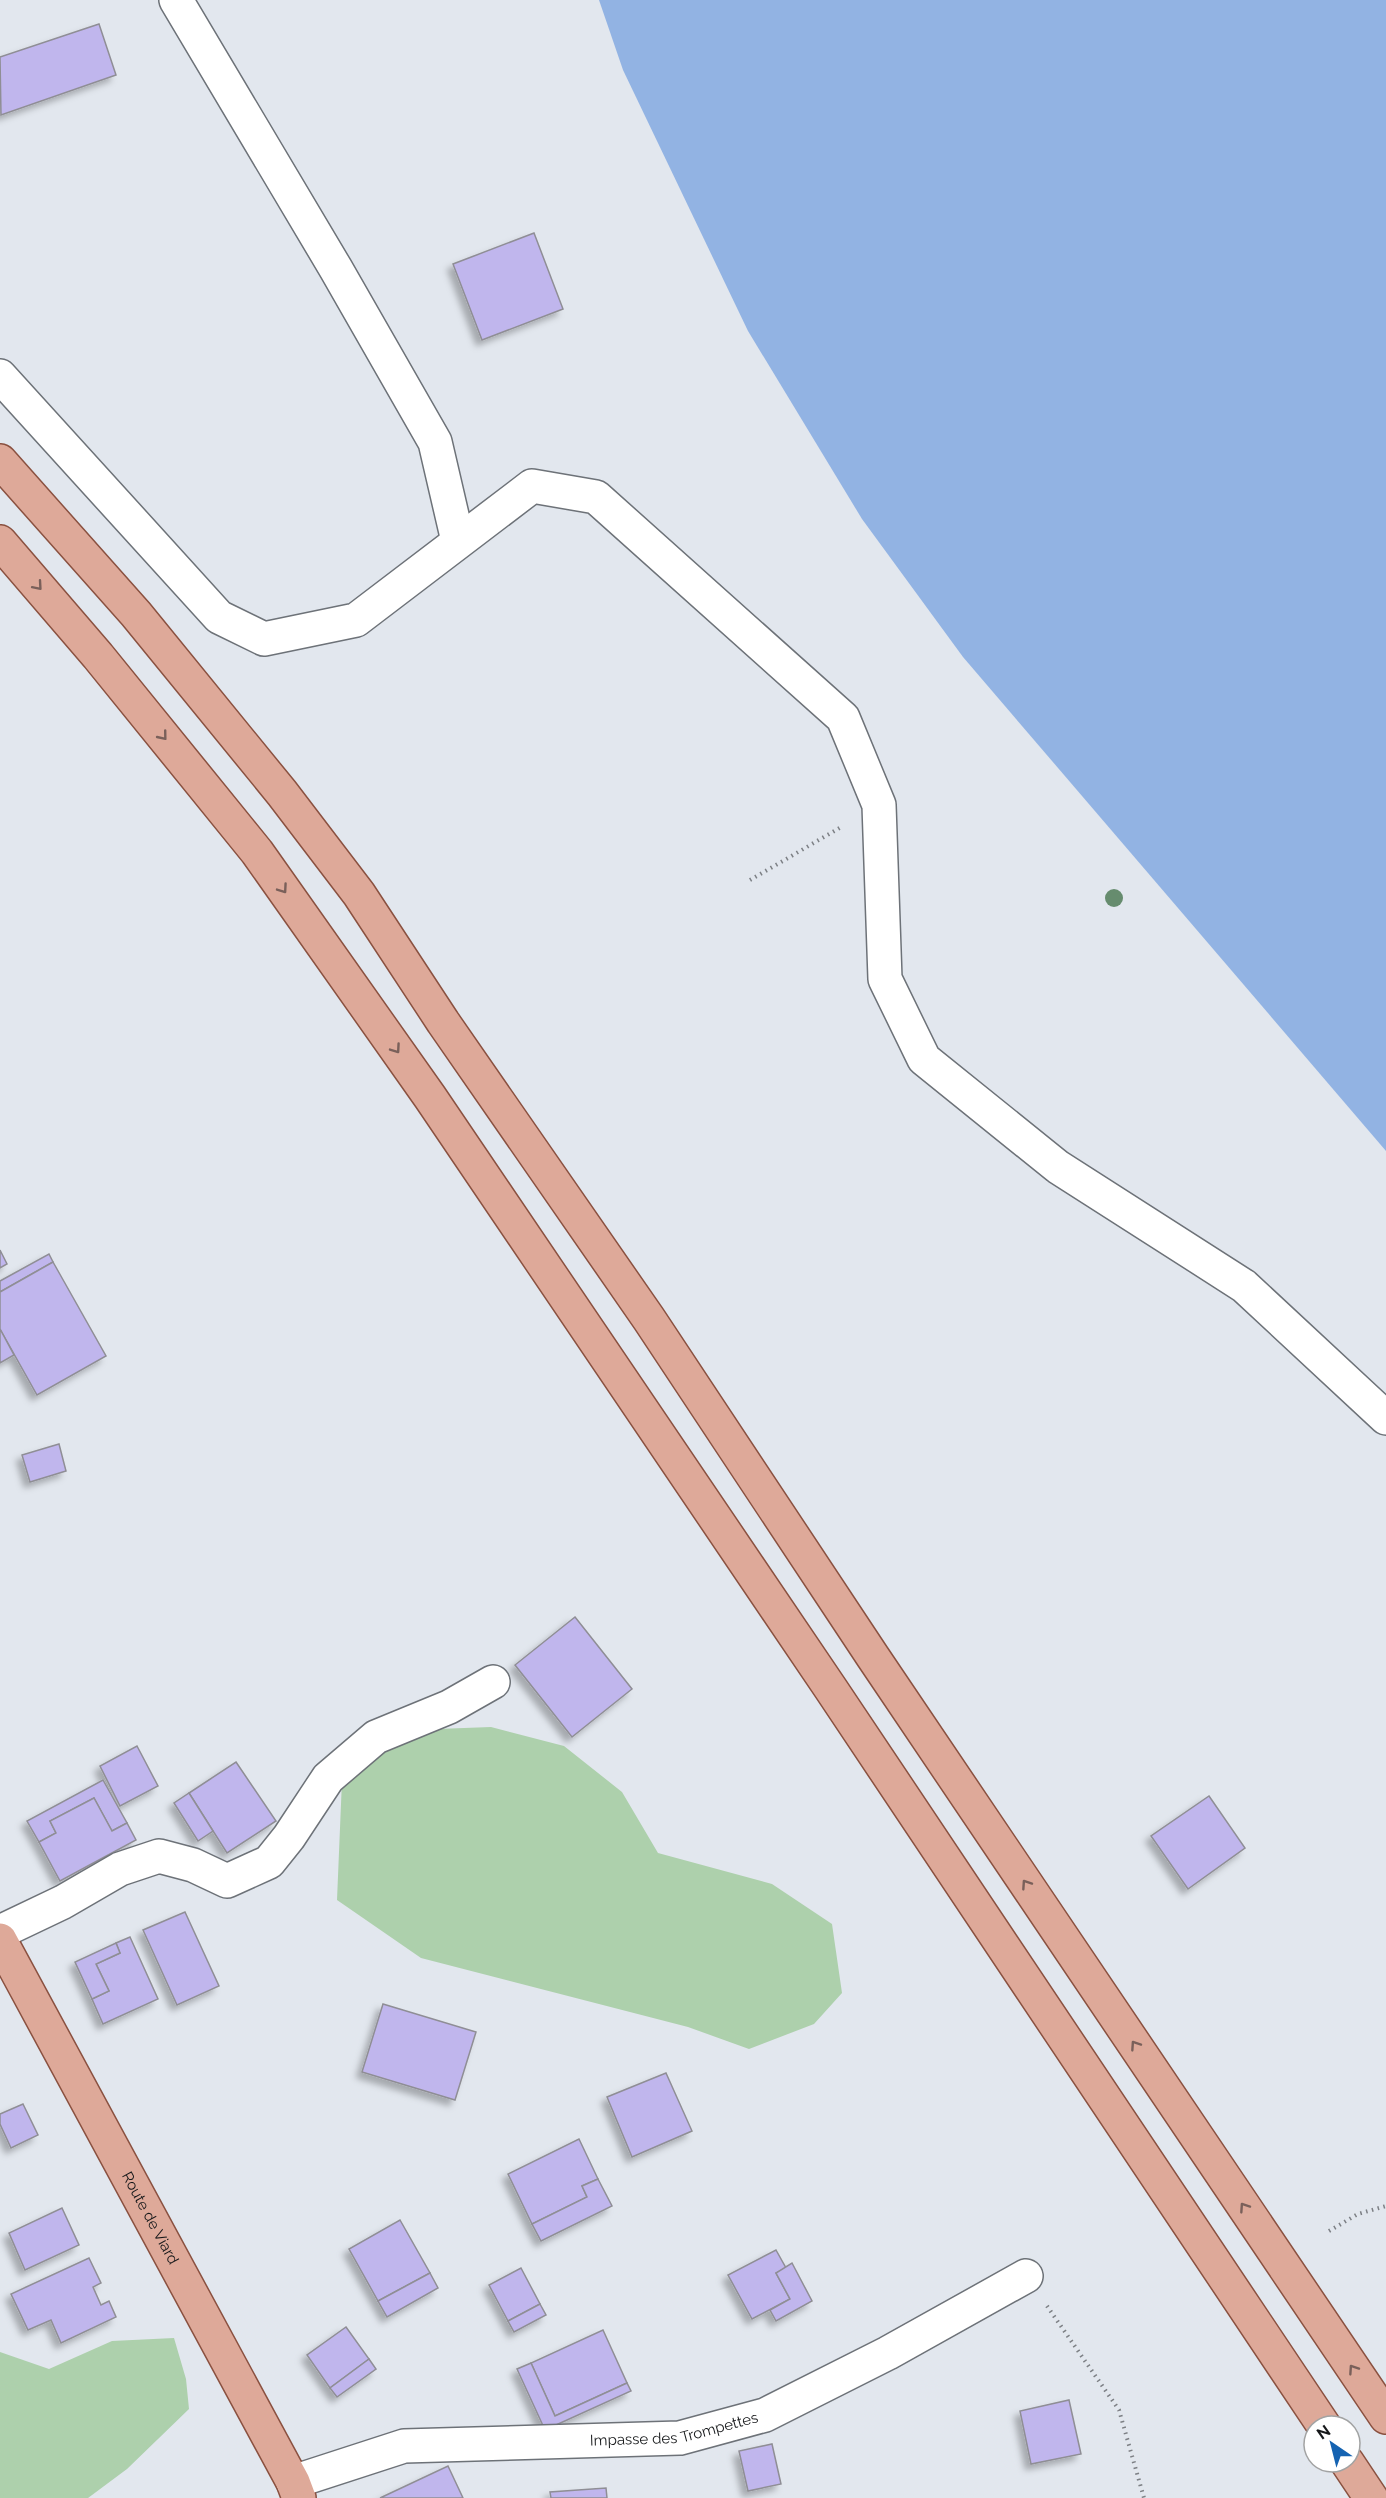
<svg xmlns="http://www.w3.org/2000/svg" width="1386" height="2498" font-family="Raleway,sans-serif">
  <defs>
    <filter id="shadow"><feDropShadow dx="-5.5" dy="5.5" stdDeviation="3" flood-color="#0004"/></filter>
  </defs>
  <rect width="100%" height="100%" fill="#e2e7ee"/>
  <g fill="#add0ac">
    <path d="M491,1727L564,1746L622,1792L658,1853L772,1884L832,1924L842,1993L814,2024L749,2049L688,2027L421,1958L337,1900L342,1780L375,1753L437,1729Z"/>
    <path d="M174,2338L186,2379L189,2409L127,2469L88,2498H0V2352L49,2369L112,2341Z"/>
  </g>
  <path fill="#92b3e3" d="M599,0H1386V1151L963,657L862,519L748,331L623,70Z"/>
  <g fill="#c0b6ed" stroke="#8f8e95" stroke-width="1.5" filter="url(#shadow)">
    <path d="M99,24L116,75L1,115L0,57Z"/>
    <path d="M534,233L563,309L482,340L453,264Z"/>
    <path d="M0,1250L7,1264L0,1268Z"/>
    <path d="M49,1254L53,1262L0,1292V1281Z"/>
    <path d="M53,1262L106,1356L37,1395L0,1329V1292Z"/>
    <path d="M0,1329L14,1355L0,1363Z"/>
    <path d="M59,1444L66,1471L30,1482L22,1455Z"/>
    <path d="M575,1617L632,1689L572,1737L515,1665Z"/>
    <path d="M137,1746L158,1786L120,1806L100,1766Z"/>
    <path d="M236,1762L276,1821L227,1853L189,1793Z"/>
    <path d="M103,1780L127,1823L112,1831L94,1798L50,1821L56,1833L39,1842L27,1821Z"/>
    <path d="M189,1793L213,1831L198,1841L174,1803Z"/>
    <path d="M1209,1796L1245,1848L1188,1889L1151,1836Z"/>
    <path d="M94,1798L112,1831L127,1823L136,1840L60,1881L39,1842L56,1833L50,1821Z"/>
    <path d="M185,1912L219,1986L177,2005L143,1930Z"/>
    <path d="M130,1937L158,1999L103,2024L92,1999L109,1991L96,1964L120,1953L116,1943Z"/>
    <path d="M116,1943L120,1953L96,1964L109,1991L92,1999L75,1962Z"/>
    <path d="M383,2004L476,2032L455,2100L362,2072Z"/>
    <path d="M666,2073L692,2131L632,2157L607,2097Z"/>
    <path d="M23,2104L38,2135L11,2148L0,2124V2114Z"/>
    <path d="M579,2139L598,2179L582,2186L587,2197L532,2224L508,2174Z"/>
    <path d="M598,2179L612,2206L541,2241L532,2224L587,2197L582,2186Z"/>
    <path d="M62,2208L79,2245L25,2270L9,2233Z"/>
    <path d="M400,2220L430,2273L378,2301L349,2249Z"/>
    <path d="M776,2250L786,2268L776,2273L790,2299L752,2319L728,2275Z"/>
    <path d="M89,2258L101,2283L93,2287L101,2305L109,2301L116,2317L61,2343L51,2320L28,2330L11,2294Z"/>
    <path d="M792,2263L812,2301L776,2321L770,2310L790,2299L776,2273Z"/>
    <path d="M521,2268L540,2304L508,2321L489,2285Z"/>
    <path d="M430,2273L438,2288L387,2317L378,2301Z"/>
    <path d="M540,2304L546,2315L514,2332L508,2321Z"/>
    <path d="M346,2327L369,2359L330,2388L307,2355Z"/>
    <path d="M603,2330L627,2383L555,2416L531,2363Z"/>
    <path d="M369,2359L376,2369L337,2397L330,2388Z"/>
    <path d="M531,2363L555,2416L627,2383L631,2391L545,2430L517,2369Z"/>
    <path d="M1069,2400L1081,2454L1031,2464L1020,2411Z"/>
    <path d="M772,2444L781,2484L748,2491L739,2451Z"/>
    <path d="M448,2466L463,2498H380Z"/>
    <path d="M606,2488L607,2498H551L550,2492Z"/>
  </g>
  <g fill="none" stroke-linecap="round" stroke-linejoin="round">
    <defs>
      <g id="minor">
        <path d="M176,0L336,269L435,442L458,541"/>
        <path d="M0,376L219,617L264,639L356,620L532,486L596,497L843,718L879,805L885,979L924,1059L1058,1167L1244,1286L1386,1418"/>
        <path d="M0,1932L63,1902L120,1869L159,1856L193,1865L227,1881L269,1862L289,1837L328,1778L376,1737L449,1707L493,1682"/>
        <path id="s1" d="M293,2482L404,2446L680,2438L765,2415L888,2353L1026,2276"/>
      </g>
      <g id="major">
        <path d="M0,461L136,614L282,793L359,894L443,1022L649,1319L873,1657L1386,2417"/>
        <path d="M0,542L98,656L257,852L430,1097L831,1689L1324,2426"/>
        <path id="s2" d="M0,1940L293,2482L299,2498"/>
        <path d="M1347,2462L1371,2498"/>
      </g>
    </defs>
    <use href="#minor" stroke="#6d7278" stroke-width="36"/>
    <use href="#major" stroke="#8a5140" stroke-width="36"/>
    <g stroke="#7d8085" stroke-width="4" stroke-dasharray="1.5 4.5" stroke-linecap="butt">
      <path d="M750,880L843,826"/>
      <path d="M1329,2231L1358,2214L1386,2206"/>
      <path d="M1047,2306L1119,2410L1144,2498"/>
    </g>
    <use href="#minor" stroke="#fff" stroke-width="33"/>
    <use href="#major" stroke="#dea999" stroke-width="33"/>
  </g>
  <circle fill="#668c6e" cx="1114" cy="898" r="9"/>
  <defs><path id="oneway-chevron" d="M-2-3.5L2.5 0L-2 3.5" fill="none" stroke-width="1.6" stroke-linecap="round" stroke-linejoin="round" transform="scale(1.5)"/></defs>
  <g stroke="#7a605a">
    <use href="#oneway-chevron" transform="translate(38 586) rotate(49)"/>
    <use href="#oneway-chevron" transform="translate(163 736) rotate(51)"/>
    <use href="#oneway-chevron" transform="translate(283 889) rotate(55)"/>
    <use href="#oneway-chevron" transform="translate(396 1049) rotate(55)"/>
    <use href="#oneway-chevron" transform="translate(1026 1884) rotate(-124)"/>
    <use href="#oneway-chevron" transform="translate(1135 2045) rotate(-124)"/>
    <use href="#oneway-chevron" transform="translate(1244 2207) rotate(-124)"/>
    <use href="#oneway-chevron" transform="translate(1353 2369) rotate(-124)"/>
  </g>
  <g text-anchor="middle" stroke-width="5" stroke-linejoin="round" paint-order="stroke">
    <g font-size="15" fill="#16181a" stroke="#fff">
      <text dy="5" stroke="none"><textPath href="#s2" startOffset="316">Route de Viard</textPath></text>
      <text dy="5" stroke="none"><textPath href="#s1" startOffset="388">Impasse des Trompettes</textPath></text>
    </g>
  </g>
  <g transform="translate(1332 2444) rotate(325)"><circle r="28" fill="#ffffff" stroke="#a2a3a3" stroke-width="1.5"/>
  <path d="M0-4.5L10 22L0 15L-10 22Z" fill="#1563b2"/>
  <text y="-9" font-size="16" font-weight="bold" text-anchor="middle" fill="#16181a">N</text>
  </g>
</svg>
